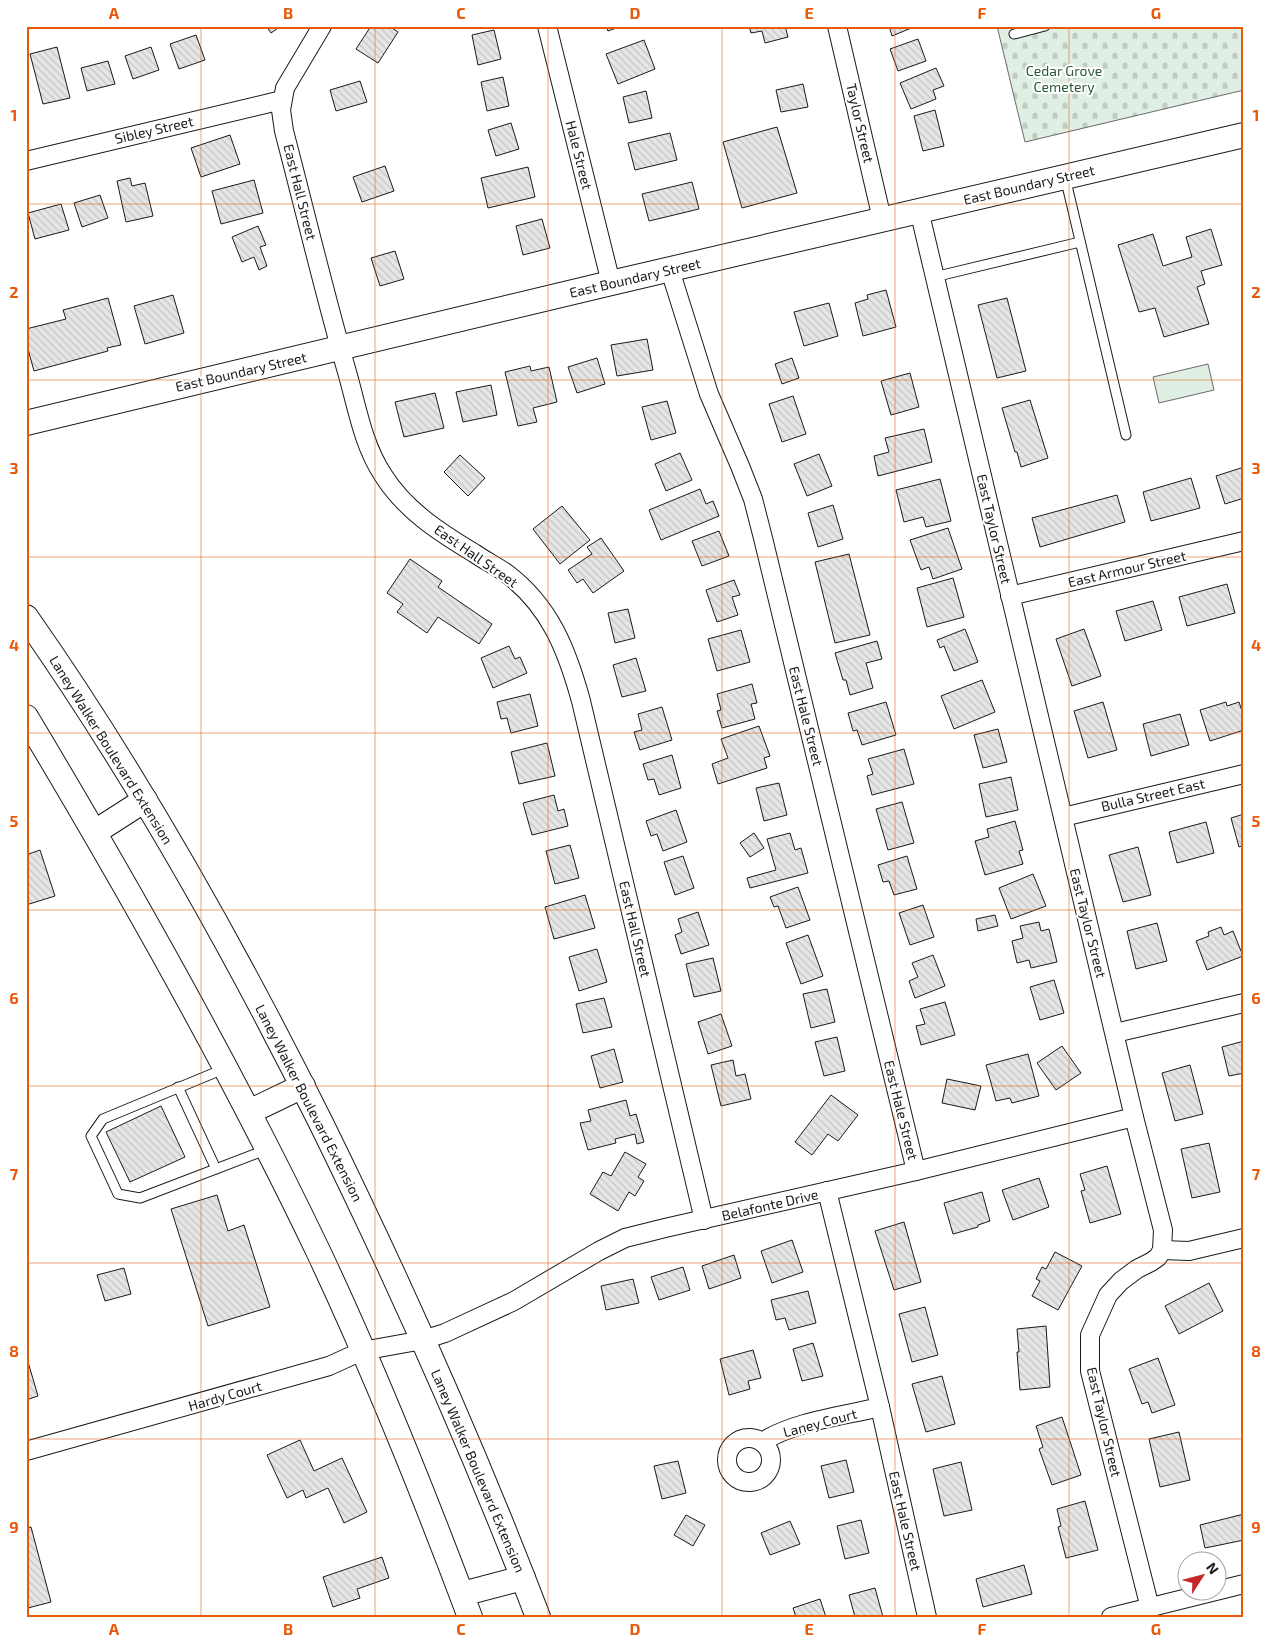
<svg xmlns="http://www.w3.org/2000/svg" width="1270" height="1643" font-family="'Exo 2',sans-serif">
  <defs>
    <pattern id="cemetery-stones" width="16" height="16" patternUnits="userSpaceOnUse" patternTransform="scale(1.25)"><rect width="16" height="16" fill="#e0efe3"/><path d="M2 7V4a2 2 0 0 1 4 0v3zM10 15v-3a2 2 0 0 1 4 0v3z" fill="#c0ccc2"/></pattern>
    <pattern id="building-back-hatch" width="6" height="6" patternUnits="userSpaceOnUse" patternTransform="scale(1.25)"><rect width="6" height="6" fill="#e6e6e6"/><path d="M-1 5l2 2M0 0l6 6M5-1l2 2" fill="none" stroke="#c5c5c5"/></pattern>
  </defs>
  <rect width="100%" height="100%" fill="#fff"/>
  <path fill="#e0efe3" stroke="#6a6a6a" d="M1208,364L1214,390L1159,403L1153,377Z"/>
  <path fill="url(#cemetery-stones)" stroke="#6a6a6a" d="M997,26H1244V90L1025,142Z"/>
  <g fill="url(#building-back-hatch)" stroke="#1a1a1a">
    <path d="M266,26H281L271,33Z"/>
    <path d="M371,26H389L398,32L378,63L356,49Z"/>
    <path d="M606,26H622L608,31Z"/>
    <path d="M749,26H785L788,37L765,43L762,31L751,33Z"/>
    <path d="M889,26H916L892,36Z"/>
    <path d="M494,30L501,59L478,65L472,35Z"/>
    <path d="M196,35L205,60L179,69L170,44Z"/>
    <path d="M918,39L926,61L898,71L890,49Z"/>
    <path d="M644,40L655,69L618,84L606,54Z"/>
    <path d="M57,47L70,98L43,104L30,54Z"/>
    <path d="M151,47L159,70L133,79L125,56Z"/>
    <path d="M108,61L115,84L87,91L81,68Z"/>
    <path d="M936,68L944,86L933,90L936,99L911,109L900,83Z"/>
    <path d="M503,77L509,106L487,111L481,82Z"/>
    <path d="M360,81L367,102L336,111L330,90Z"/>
    <path d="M803,84L808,107L781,112L776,90Z"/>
    <path d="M646,91L652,118L629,123L623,97Z"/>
    <path d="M935,110L944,146L923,151L914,116Z"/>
    <path d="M511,123L519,149L496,156L488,130Z"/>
    <path d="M777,127L797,193L742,208L723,142Z"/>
    <path d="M670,133L677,160L635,170L628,143Z"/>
    <path d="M230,135L240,164L201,177L191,148Z"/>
    <path d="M385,166L394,191L362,202L353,177Z"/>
    <path d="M528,167L535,197L488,208L481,178Z"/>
    <path d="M130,178L132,186L145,183L153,216L126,222L117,181Z"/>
    <path d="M254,180L263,213L221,224L212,191Z"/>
    <path d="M692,182L699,209L649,221L642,194Z"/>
    <path d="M100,195L108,218L82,227L74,203Z"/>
    <path d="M61,204L69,230L35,239L28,213Z"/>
    <path d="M542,219L550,248L523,255L516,226Z"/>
    <path d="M258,226L266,245L260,247L267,266L259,270L254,257L242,262L232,237Z"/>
    <path d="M1211,229L1222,265L1201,271L1205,284L1197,287L1209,324L1164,337L1155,308L1139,312L1118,245L1153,234L1163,266L1192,257L1186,237Z"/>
    <path d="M395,251L404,279L380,286L371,258Z"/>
    <path d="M886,290L896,327L863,336L855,303L868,299L867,295Z"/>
    <path d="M173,295L184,333L145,344L134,306Z"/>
    <path d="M108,298L121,345L107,348L108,351L34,371L26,342V329L66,319L63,310Z"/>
    <path d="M1007,298L1026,371L997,378L978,305Z"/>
    <path d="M829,303L838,336L804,346L794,312Z"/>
    <path d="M647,339L653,370L617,376L611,345Z"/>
    <path d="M597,358L605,384L577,393L568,367Z"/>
    <path d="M792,358L799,378L782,384L775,364Z"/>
    <path d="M530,366L531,371L549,367L557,402L533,408L537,422L518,426L505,372Z"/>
    <path d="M910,373L919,407L891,415L881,381Z"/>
    <path d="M491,385L497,415L463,422L456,392Z"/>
    <path d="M435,393L444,428L404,437L395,402Z"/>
    <path d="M793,396L806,434L782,442L769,404Z"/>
    <path d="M1030,400L1048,458L1021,467L1017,452H1015L1002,408Z"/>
    <path d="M667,401L676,433L651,440L642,407Z"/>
    <path d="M924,429L932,462L878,476L874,456L889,452L885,438Z"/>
    <path d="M680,453L692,480L666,491L655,464Z"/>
    <path d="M819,454L832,486L807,496L794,464Z"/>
    <path d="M460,455L485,478L468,496L444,472Z"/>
    <path d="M1244,467V498L1225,504L1216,476Z"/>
    <path d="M1191,478L1200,508L1151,521L1143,492Z"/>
    <path d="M940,479L951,521L926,527L923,517L904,522L896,490Z"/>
    <path d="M700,489L706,504L713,501L719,516L661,540L649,510Z"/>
    <path d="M1117,495L1125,522L1040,547L1032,518Z"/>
    <path d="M833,505L843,539L818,547L808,513Z"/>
    <path d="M562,506L590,540L560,564L533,529Z"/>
    <path d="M948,528L962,569L933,579L929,567L921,570L910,540Z"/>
    <path d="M719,531L729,556L702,566L692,541Z"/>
    <path d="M601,538L624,571L593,593L583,579L577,583L568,570L592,554L587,547Z"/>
    <path d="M849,554L870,635L835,643L815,562Z"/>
    <path d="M410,559L442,581L438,587L492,624L479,644L438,617L427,633L397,612L403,604L387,593Z"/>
    <path d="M953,578L964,617L927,627L917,588Z"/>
    <path d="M734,580L740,595L732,597L738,615L717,622L706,590Z"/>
    <path d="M1227,584L1235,613L1187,626L1179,597Z"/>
    <path d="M1153,601L1162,630L1125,641L1116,611Z"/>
    <path d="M628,609L635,638L615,643L608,613Z"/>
    <path d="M965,629L978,662L954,671L944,646L940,648L937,640Z"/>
    <path d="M1084,629L1101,676L1072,686L1056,639Z"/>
    <path d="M741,630L750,662L717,671L708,639Z"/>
    <path d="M877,641L882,659L866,663L873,688L850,695L846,680H843L835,653Z"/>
    <path d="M509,646L515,659L520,657L527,673L493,688L481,658Z"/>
    <path d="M636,658L646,691L622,697L613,665Z"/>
    <path d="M982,680L995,712L954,729L941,696Z"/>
    <path d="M752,684L757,703L751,704L755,719L722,728L717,711L721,710L717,694Z"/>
    <path d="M530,694L538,726L511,733L507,718L501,719L497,702Z"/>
    <path d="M886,702L896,735L862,745L857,730L853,731L848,713Z"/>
    <path d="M1103,702L1117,750L1088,758L1074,711Z"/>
    <path d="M1226,702L1227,706L1239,702L1244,717V730L1210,741L1200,710Z"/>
    <path d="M662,707L672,740L640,750L634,732L642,730L638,714Z"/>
    <path d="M1180,714L1189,745L1151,756L1143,724Z"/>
    <path d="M759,726L770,756L764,758L767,768L718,784L712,764L728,758L721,739Z"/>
    <path d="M998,729L1007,762L983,768L974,735Z"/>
    <path d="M547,743L555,776L519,784L511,752Z"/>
    <path d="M904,749L914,784L872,795L867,776L873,774L868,759Z"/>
    <path d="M672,755L681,788L659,795L654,779L648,780L643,764Z"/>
    <path d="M1011,777L1018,810L986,817L979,784Z"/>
    <path d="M779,783L787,815L764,821L756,788Z"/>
    <path d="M554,795L558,811L564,809L568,826L532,835L523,803Z"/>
    <path d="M902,802L914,843L888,850L876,809Z"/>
    <path d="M676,810L687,842L663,851L657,834L651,836L646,821Z"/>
    <path d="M1244,814V845L1239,847L1231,818Z"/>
    <path d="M1015,821L1023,850L1019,851L1023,864L985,875L975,841L989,837L987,829Z"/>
    <path d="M1206,822L1214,853L1177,863L1169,832Z"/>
    <path d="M754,833L764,848L750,857L740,843Z"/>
    <path d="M790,833L795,850L801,848L808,873L750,888L747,878L776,870L767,839Z"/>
    <path d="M570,845L579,878L555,884L546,851Z"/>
    <path d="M1138,847L1151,895L1123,902L1109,855Z"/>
    <path d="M40,850L55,896L26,905V855Z"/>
    <path d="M683,856L694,888L675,895L664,862Z"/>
    <path d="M907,856L917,889L894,895L889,881L883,882L878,865Z"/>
    <path d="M1033,874L1046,906L1011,919L999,888Z"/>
    <path d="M798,887L810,920L786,928L778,906L774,907L770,897Z"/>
    <path d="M585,895L595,928L554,939L545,907Z"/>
    <path d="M923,905L934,937L910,945L899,913Z"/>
    <path d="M698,912L709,945L681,954L675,935L682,932L678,919Z"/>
    <path d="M995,915L998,926L978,931L976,919Z"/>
    <path d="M1039,922L1041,931L1049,929L1057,962L1031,968L1029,960L1017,963L1012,941L1023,938L1020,926Z"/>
    <path d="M1157,923L1167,961L1136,969L1127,931Z"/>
    <path d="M1221,927L1224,935L1233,931L1243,956L1207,970L1196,941L1209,936L1208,932Z"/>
    <path d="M808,935L823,976L801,984L786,943Z"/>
    <path d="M597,949L607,982L579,991L569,957Z"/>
    <path d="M933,955L945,986L915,998L909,981L918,977L912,963Z"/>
    <path d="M713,958L721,991L694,997L686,964Z"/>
    <path d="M1054,980L1064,1013L1040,1020L1030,987Z"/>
    <path d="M827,989L835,1022L811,1028L803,994Z"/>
    <path d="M604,998L612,1027L583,1033L576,1004Z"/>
    <path d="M945,1002L955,1035L921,1045L916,1026L925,1024L920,1009Z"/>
    <path d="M721,1014L732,1046L708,1054L698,1022Z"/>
    <path d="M837,1037L845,1071L824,1076L815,1042Z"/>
    <path d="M1244,1041V1073L1229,1076L1222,1047Z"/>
    <path d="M1062,1046L1081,1073L1056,1090L1037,1063Z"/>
    <path d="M614,1049L623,1082L600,1088L591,1056Z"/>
    <path d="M1028,1054L1039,1096L1012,1103L1010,1098L996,1101L986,1065Z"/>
    <path d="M733,1060L736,1076L745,1074L751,1099L721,1106L711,1065Z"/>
    <path d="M1190,1065L1203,1114L1175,1121L1162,1073Z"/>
    <path d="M947,1079L981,1086L975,1110L942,1103Z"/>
    <path d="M831,1095L858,1115L838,1141L828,1134L812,1155L795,1142Z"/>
    <path d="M626,1100L630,1116L636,1114L644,1142L637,1144L635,1134L615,1139L616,1143L588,1150L580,1123L591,1121L588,1110Z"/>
    <path d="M161,1106L185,1157L130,1182L106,1132Z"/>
    <path d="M1209,1143L1220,1192L1192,1198L1181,1149Z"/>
    <path d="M625,1152L646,1164L638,1177L644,1181L635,1196L629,1192L618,1211L590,1194L603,1172L611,1176Z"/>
    <path d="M1107,1166L1121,1214L1090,1223L1081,1191L1085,1190L1080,1174Z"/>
    <path d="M1039,1178L1049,1207L1013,1220L1002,1190Z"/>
    <path d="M982,1192L990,1221L978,1225V1227L953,1234L944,1203Z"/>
    <path d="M217,1195L228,1231L244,1225L270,1307L208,1326L171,1209Z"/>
    <path d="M904,1222L921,1282L894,1290L875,1231Z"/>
    <path d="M792,1240L803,1272L772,1283L761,1251Z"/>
    <path d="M1055,1252L1082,1266L1058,1310L1032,1296L1040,1281L1036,1279L1042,1267L1046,1269Z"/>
    <path d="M734,1255L741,1278L709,1289L702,1266Z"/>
    <path d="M683,1267L690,1290L659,1300L651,1277Z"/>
    <path d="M124,1268L131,1294L105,1301L97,1275Z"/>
    <path d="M633,1279L639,1303L606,1310L601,1286Z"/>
    <path d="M1209,1283L1223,1311L1179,1334L1165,1306Z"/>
    <path d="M808,1291L816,1323L789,1330L785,1318L776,1320L771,1300Z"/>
    <path d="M925,1307L938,1355L912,1362L899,1314Z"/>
    <path d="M1046,1326L1050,1387L1020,1390L1017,1352H1019L1017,1329Z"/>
    <path d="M813,1343L823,1376L802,1381L793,1349Z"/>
    <path d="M753,1350L761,1378L748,1381L750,1389L729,1395L720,1359Z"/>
    <path d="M26,1355L38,1396L26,1400Z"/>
    <path d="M1158,1358L1175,1405L1152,1413L1148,1402L1142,1404L1129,1369Z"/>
    <path d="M942,1376L955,1424L926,1432L912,1384Z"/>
    <path d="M1062,1417L1081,1475L1052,1485L1039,1449L1043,1447L1036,1426Z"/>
    <path d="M1179,1432L1190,1480L1160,1487L1149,1439Z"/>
    <path d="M300,1440L314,1471L342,1458L367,1512L344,1523L328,1488L306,1498L303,1490L287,1498L267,1455Z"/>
    <path d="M846,1460L854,1492L829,1498L821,1466Z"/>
    <path d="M678,1461L686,1493L662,1499L654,1466Z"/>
    <path d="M961,1462L972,1510L944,1516L933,1469Z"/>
    <path d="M1085,1501L1098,1550L1066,1558L1058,1527L1061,1526L1057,1509Z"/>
    <path d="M1244,1514V1540L1205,1548L1200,1525Z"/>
    <path d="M686,1515L705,1525L693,1546L674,1535Z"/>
    <path d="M861,1520L869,1553L845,1559L837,1526Z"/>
    <path d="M790,1521L800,1544L770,1555L761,1533Z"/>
    <path d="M31,1527L51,1602L28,1608L26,1603V1528Z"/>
    <path d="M382,1557L389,1578L357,1589L360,1598L333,1607L323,1577Z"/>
    <path d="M1024,1565L1032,1594L983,1607L976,1579Z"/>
    <path d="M875,1588L883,1617H855L849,1595Z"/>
    <path d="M820,1599L826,1617H796L793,1608Z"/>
  </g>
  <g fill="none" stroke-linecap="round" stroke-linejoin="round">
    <defs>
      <g id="lane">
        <path d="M1014,34L1045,26"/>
        <path d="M1065,177L1126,435"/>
        <path d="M934,277L1080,242"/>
        <path d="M226,1068L103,1119L91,1136L118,1194L140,1198L268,1149"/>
        <path d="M178,1087L216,1169"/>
      </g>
      <g id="street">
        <path d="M322,26L285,88L281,110L284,131C305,211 324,292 347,372C357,407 363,445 383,475C405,510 439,532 474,553C484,560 496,566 506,573C550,606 567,650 581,701L704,1220"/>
        <path d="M547,26L611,283"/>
        <path d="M837,26L882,219"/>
        <path d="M26,161L282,100"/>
        <path d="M919,210L1134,1117L1163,1230L1162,1250L1158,1257L1151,1262L1137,1269L1121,1281L1108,1295L1090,1335V1371L1150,1608"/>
        <path d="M670,270L709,394L740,466L753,499L763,538L916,1171"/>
        <path d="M1010,596L1244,541"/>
        <path d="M1063,817L1244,774"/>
        <path d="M1115,1033L1244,1003"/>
        <path d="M827,1191L880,1407L927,1617"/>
        <path d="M1162,1250L1189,1251L1244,1238"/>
        <circle cx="749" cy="1460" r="22"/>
        <path d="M762,1442C795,1421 843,1416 880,1407"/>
        <path d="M26,1451L329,1366L362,1351L423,1340L445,1333L514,1301L599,1251L625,1238L665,1228L916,1171L1134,1117"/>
        <path d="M1111,1617L1244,1584"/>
      </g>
      <g id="secondary">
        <path d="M26,423L611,283L1244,135"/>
        <path d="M26,617C139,778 235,950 322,1125C401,1286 474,1449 538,1617"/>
        <path d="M26,717C131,892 231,1069 319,1253C375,1372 424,1494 470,1617"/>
        <path d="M95,832L145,800"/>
        <path d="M249,1112L303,1086"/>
        <path d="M462,1594L523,1578"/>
      </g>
    </defs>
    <use href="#lane" stroke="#1a1a1a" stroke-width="11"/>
    <use href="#street" stroke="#1a1a1a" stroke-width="20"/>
    <use href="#secondary" stroke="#1a1a1a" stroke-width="26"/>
    <use href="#lane" stroke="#fff" stroke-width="9"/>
    <use href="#street" stroke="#fff" stroke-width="18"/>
    <use href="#secondary" stroke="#fff" stroke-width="24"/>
  </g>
  <path fill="none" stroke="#e8590c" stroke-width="1" stroke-opacity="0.55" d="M201,26V1617M375,26V1617M548,26V1617M722,26V1617M895,26V1617M1069,26V1617M26,204H1244M26,380H1244M26,557H1244M26,733H1244M26,910H1244M26,1086H1244M26,1263H1244M26,1439H1244"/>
  <g text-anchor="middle" stroke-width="4" stroke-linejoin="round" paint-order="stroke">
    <g font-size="14" fill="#2b5a34" stroke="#fff">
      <text x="1064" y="76">Cedar Grove<tspan x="1064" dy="16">Cemetery</tspan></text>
    </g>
    <g font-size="14" fill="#1a1a1a" stroke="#fff">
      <text transform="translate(860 123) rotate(77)" y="5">Taylor Street</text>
      <text transform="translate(154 130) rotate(-13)" y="5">Sibley Street</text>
      <text transform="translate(579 155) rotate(76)" y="5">Hale Street</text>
      <text transform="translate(1029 185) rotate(-13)" y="5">East Boundary Street</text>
      <text transform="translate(300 192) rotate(76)" y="5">East Hall Street</text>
      <text transform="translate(635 278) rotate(-13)" y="5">East Boundary Street</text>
      <text transform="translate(241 372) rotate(-13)" y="5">East Boundary Street</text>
      <text transform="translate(994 529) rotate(77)" y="5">East Taylor Street</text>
      <text transform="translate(476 556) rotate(35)" y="5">East Hall Street</text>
      <text transform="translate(1127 569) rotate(-13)" y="5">East Armour Street</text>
      <text transform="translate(806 716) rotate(76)" y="5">East Hale Street</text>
      <text transform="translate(111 750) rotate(58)" y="5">Laney Walker Boulevard Extension</text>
      <text transform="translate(1153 795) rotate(-13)" y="5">Bulla Street East</text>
      <text transform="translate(1088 923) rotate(76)" y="5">East Taylor Street</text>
      <text transform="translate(635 929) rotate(77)" y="5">East Hall Street</text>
      <text transform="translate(309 1103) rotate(63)" y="5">Laney Walker Boulevard Extension</text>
      <text transform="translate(901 1110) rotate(76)" y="5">East Hale Street</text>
      <text transform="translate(770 1205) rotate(-13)" y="5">Belafonte Drive</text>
      <text transform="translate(225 1396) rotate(-16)" y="5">Hardy Court</text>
      <text transform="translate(1104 1422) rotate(77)" y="5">East Taylor Street</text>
      <text transform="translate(820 1423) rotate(-15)" y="5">Laney Court</text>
      <text transform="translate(478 1471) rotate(67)" y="5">Laney Walker Boulevard Extension</text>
      <text transform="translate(905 1521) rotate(77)" y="5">East Hale Street</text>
    </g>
  </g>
  <rect width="1270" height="1643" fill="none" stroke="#ffffff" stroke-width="55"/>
  <g transform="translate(1202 1576) rotate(54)"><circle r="24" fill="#ffffff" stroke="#a3a3a3"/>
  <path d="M0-4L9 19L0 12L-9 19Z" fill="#c62828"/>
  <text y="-8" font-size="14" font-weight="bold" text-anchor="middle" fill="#1a1a1a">N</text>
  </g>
  <rect x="28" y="28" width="1214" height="1588" fill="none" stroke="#e8590c" stroke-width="2"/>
  <g font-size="16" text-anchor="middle" font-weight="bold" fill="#e8590c">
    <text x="114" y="19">A</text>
    <text x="288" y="19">B</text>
    <text x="461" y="19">C</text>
    <text x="635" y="19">D</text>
    <text x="809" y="19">E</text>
    <text x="982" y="19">F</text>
    <text x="1156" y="19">G</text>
    <text x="14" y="121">1</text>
    <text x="1256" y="121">1</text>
    <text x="14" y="298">2</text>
    <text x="1256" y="298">2</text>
    <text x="14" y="474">3</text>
    <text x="1256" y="474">3</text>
    <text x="14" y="651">4</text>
    <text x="1256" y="651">4</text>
    <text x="14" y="827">5</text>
    <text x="1256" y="827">5</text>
    <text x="14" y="1004">6</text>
    <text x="1256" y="1004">6</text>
    <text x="14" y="1180">7</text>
    <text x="1256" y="1180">7</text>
    <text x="14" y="1357">8</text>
    <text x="1256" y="1357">8</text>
    <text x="14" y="1533">9</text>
    <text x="1256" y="1533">9</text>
    <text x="114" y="1635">A</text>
    <text x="288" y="1635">B</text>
    <text x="461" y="1635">C</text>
    <text x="635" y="1635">D</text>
    <text x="809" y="1635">E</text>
    <text x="982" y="1635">F</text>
    <text x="1156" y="1635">G</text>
  </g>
</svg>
